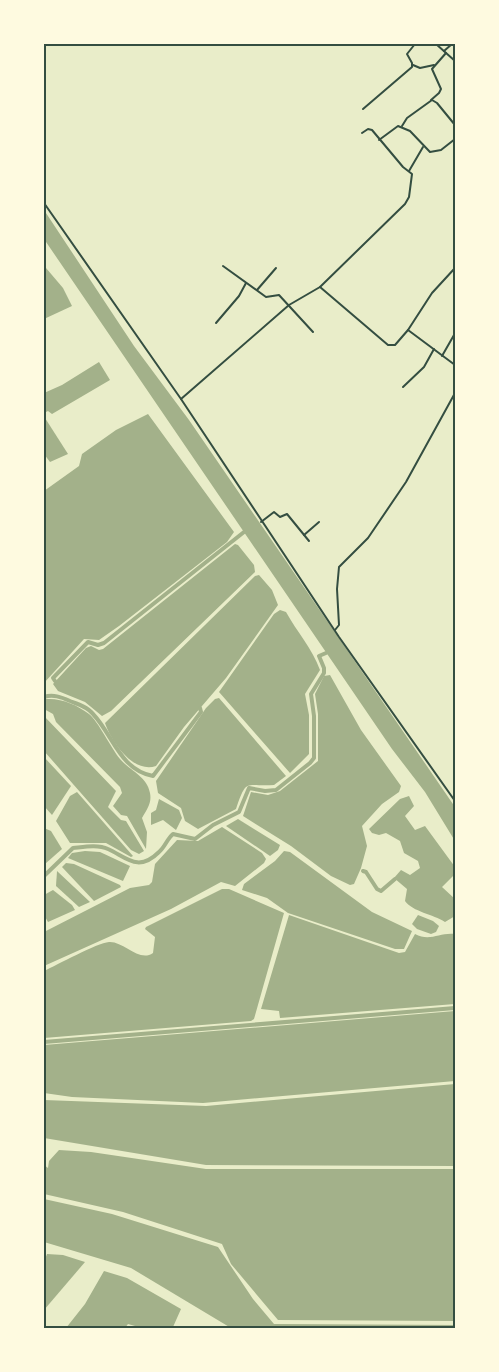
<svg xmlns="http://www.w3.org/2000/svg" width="499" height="1372" font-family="Quicksand,sans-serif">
  <rect width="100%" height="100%" fill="#e9edc9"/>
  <g fill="#a3b18a">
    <path d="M44,210L134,346L189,420L455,807V841L425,792L392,749L44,239Z"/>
    <path d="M44,268H46L63,288L72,306L44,319Z"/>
    <path d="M99,362L110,380L52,414L48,411L44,413V393L62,385Z"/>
    <path d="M148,414L234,532L227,542L119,626L99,640L84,639L44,683V491L79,466L82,454L116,430Z"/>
    <path d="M45,418L68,454L50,462L44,454Z"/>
    <path d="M235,544L238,545L254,565L255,572L111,711L102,716L85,702L58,691L53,684L86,648L91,646L99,650L103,649Z"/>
    <path d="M259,575L272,590L278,605L226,678L184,727L156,766C133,774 111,741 105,723L255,576Z"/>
    <path d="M280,610L286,612C297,632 312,648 320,670L305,694L309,715V754L290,773L219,692L274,614Z"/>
    <path d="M330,675L361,730L401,786L399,792L382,804L362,826L367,846L361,868L354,884L350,885L331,876L291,846L243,816L251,792L268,795L280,791L318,761V714L315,694L324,676Z"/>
    <path d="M219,698L286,776L274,785C245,787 247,777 236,809L198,829L185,821L181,808L158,793L156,781L206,708L215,699Z"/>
    <path d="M46,699C62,698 77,705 89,714C98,721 111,748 120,759C130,771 147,776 150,793C152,803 147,809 142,818L147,832L146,849L127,816L121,815L113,806L122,793L120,787L56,722L53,714L44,709V701Z"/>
    <path d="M44,716L116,791L108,807L121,820L126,821L144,851L139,854L131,850L44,751Z"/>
    <path d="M44,757L71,786L52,815L44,806Z"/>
    <path d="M77,792L133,856L131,857L106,843H70L56,821L70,796Z"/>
    <path d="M409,796L414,806L405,816L415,830L425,826L455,867V874L442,887L455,899V916L445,922C433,914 413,912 405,901L407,889L394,878L401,870L410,875L420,868L418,861L404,853L400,841L386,833L379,835L372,833L369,829L400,799Z"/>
    <path d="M159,799L179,810L182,818L176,830L163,820L151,825V813L156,810Z"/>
    <path d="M238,819L280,845L278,850L270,856L226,826Z"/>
    <path d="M222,827L262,853L266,859L264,863L235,886L221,882L171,909L44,966V932L130,888L149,885L152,882L155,864L177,840L198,841Z"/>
    <path d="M44,828L51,831L62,849L45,864Z"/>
    <path d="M85,851L100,852L130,866L123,881L68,858L72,853Z"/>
    <path d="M284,851L290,852L372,912L412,931L404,949H395L288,913L267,898L242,890L244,884L275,861Z"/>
    <path d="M66,863L74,864L120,885L121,887L94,901L62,867Z"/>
    <path d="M57,871L90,902L79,907L56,886Z"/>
    <path d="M222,889H229L284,913L254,1019L251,1021L44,1038V971C57,965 97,943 109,942C124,941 139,963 153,953L155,937L145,929L146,927Z"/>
    <path d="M53,890L72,905L75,910L48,922L44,915V895Z"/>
    <path d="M289,915L399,953L405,952L415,934C430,942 440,932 455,934V1004L280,1018L279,1011L261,1009Z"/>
    <path d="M418,915L433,921L439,926L436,932L431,934L417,929L412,924Z"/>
    <path d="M455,1011V1081L203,1103L72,1097L44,1093V1045Z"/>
    <path d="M455,1084V1166L206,1165L44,1138V1100L206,1106Z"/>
    <path d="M59,1150L91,1152L206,1169H455V1321L278,1320L231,1264L222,1244L123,1212L44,1194V1165L48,1168L49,1161Z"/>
    <path d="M44,1199L112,1214L218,1247L253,1299L274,1324L455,1325V1328H231L131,1268L44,1242Z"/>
    <path d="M47,1254L63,1255L85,1262L44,1310V1262Z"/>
    <path d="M104,1271L127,1278L181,1309L173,1327L142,1328L128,1324L125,1328H66L85,1304Z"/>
  </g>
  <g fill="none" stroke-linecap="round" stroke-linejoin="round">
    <g stroke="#a3b18a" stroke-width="4">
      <path d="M55,681L53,678L88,642L98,645L104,643L244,532"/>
      <path d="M44,697C53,694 61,697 70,701C78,704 88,707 93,714C113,735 120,770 153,776L201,712L200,708"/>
      <path d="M363,871L366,872L377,889L381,891L395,879"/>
      <path d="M44,876L73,848C83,847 98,844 108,849C126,857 138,873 159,852C165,847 167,839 173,834L195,839L213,825L239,812L249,788L265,791L276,790L310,763L314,758V716L311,694L324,673V668L319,656L326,653"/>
      <path d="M44,1042L455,1008"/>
    </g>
    <g stroke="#344e41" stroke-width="2">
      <path d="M436,44L455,61"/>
      <path d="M444,51L452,44"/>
      <path d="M413,65L420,68L434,65"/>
      <path d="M431,100L439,93L441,89L432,69L446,53"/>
      <path d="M363,109L412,67V63L407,54L415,44"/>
      <path d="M402,126L407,118L432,100L437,103L455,125"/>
      <path d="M379,140L398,126L410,131L430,152L441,150L455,139"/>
      <path d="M409,171L423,147"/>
      <path d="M223,266L266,297L279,295L313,332"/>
      <path d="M320,287L405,204L409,197L412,174L403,167L372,130L368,129L362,133"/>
      <path d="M257,290L276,268"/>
      <path d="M216,323L239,296L246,283"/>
      <path d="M408,330L432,293L455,268"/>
      <path d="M442,356L454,335L455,322"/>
      <path d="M403,387L424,367L434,349"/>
      <path d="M181,399L339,637L455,801"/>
      <path d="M261,522L274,512L280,517L287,514L309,541"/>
      <path d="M304,535L319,522"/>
      <path d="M335,630L339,625L337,589L339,567L368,538L406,482L455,393"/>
    </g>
    <path stroke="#344e41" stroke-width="2" d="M44,203L181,399L289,305L320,287L388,345H395L408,330L455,365"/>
  </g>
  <rect width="499" height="1372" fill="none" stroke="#fefae0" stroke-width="90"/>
  <rect x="45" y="45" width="409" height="1282" fill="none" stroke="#344e41" stroke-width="2"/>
</svg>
